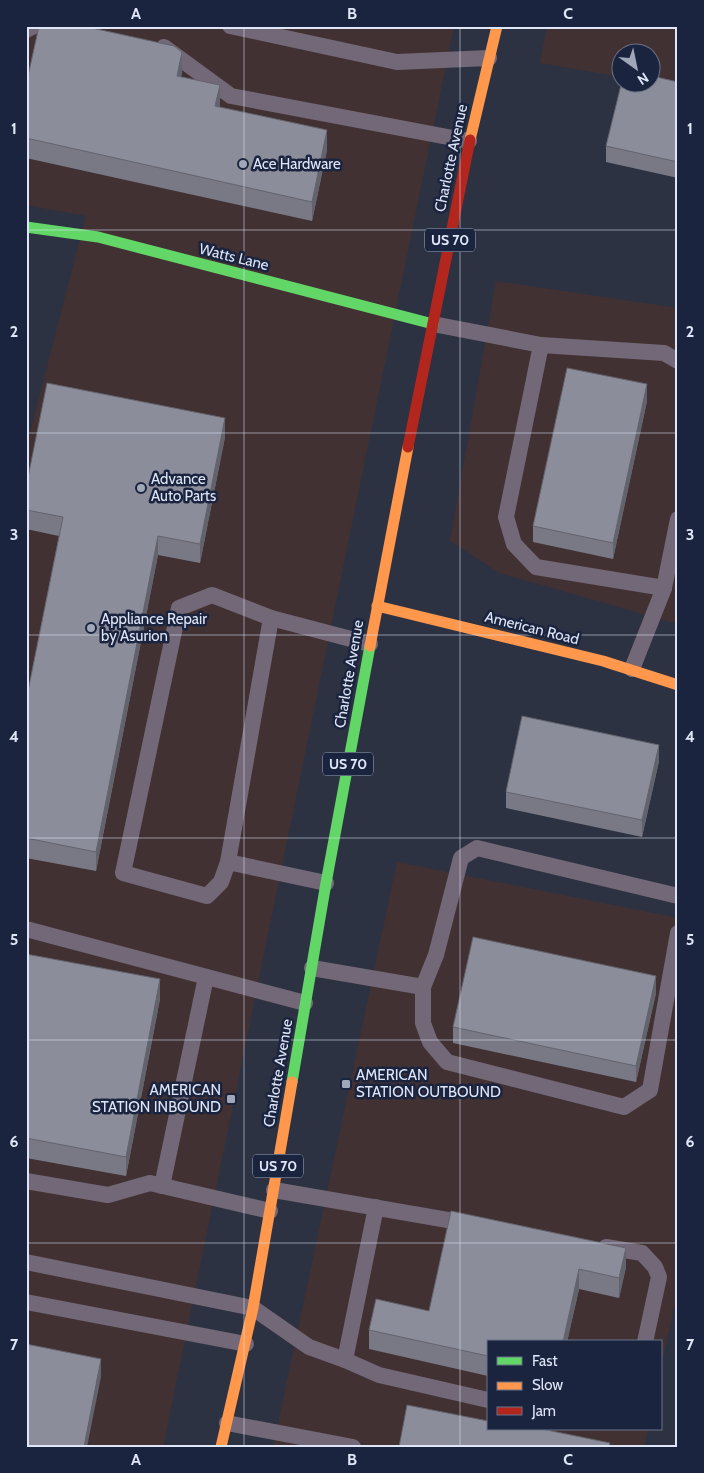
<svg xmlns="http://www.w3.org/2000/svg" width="704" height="1473" font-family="Cabin,sans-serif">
  <rect width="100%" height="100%" fill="#2c3241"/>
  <g fill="#423133">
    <path d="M26,26H454L163,1447H26V448L86,216L26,205Z"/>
    <path d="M547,26H678V87L652,82V52H622L621,77L540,63Z"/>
    <path d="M496,281L678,308V624L500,573L450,541Z"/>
    <path d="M397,862L678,918V1290L660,1371V1342H488V1429H648L644,1447H273Z"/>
  </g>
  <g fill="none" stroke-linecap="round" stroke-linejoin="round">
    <g stroke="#736877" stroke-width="16">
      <path d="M230,26L397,62L489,58"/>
      <path d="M26,30L34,26"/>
      <path d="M164,47L231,96L469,141"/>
      <path d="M433,324L541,345L664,353L678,361"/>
      <path d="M541,345L506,517L514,544L536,567L664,588"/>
      <path d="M632,669L664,588L678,519"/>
      <path d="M228,862L271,618"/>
      <path d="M326,883L228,862L221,882L207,896L123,873L179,608L212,595L271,618L370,644"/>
      <path d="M26,929L305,1003"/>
      <path d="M312,968L423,987L436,955L461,858L477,848L678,896"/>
      <path d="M423,987V1023L430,1042L447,1062L624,1107L650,1090L678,933"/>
      <path d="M26,1181L108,1195L150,1183L270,1211"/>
      <path d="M162,1186L206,977"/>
      <path d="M274,1190L471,1224"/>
      <path d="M606,1247L642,1253L655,1267L659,1277L645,1342"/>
      <path d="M26,1262L253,1308L309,1347L345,1360L379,1375L488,1400"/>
      <path d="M26,1302L246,1344"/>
      <path d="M345,1360L376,1207"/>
      <path d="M227,1423L353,1447"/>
    </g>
    <g stroke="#63d668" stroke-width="11">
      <path d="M26,227L98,237L433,324"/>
      <path d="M292,1082L326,883L370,646"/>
    </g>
    <g stroke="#ff974d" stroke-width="11">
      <path d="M470,140L497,26"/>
      <path d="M377,606L603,661L678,685"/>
      <path d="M370,646L408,447"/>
      <path d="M221,1447L253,1308L292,1082"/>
    </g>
    <path stroke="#b3261e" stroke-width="11" d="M408,447L470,140"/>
  </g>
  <g fill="#787985">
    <path d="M340,26H352L351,29Z"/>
    <path d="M182,72L181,77L220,104L219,107L327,150L312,221L26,158V85Z"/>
    <path d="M678,82V178L606,162V146Z"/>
    <path d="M647,401L613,559L533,542V526Z"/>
    <path d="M225,437L200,563L158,555L96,871L26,858V701L59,536L26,529V487Z"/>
    <path d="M659,761L642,837L506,808V792Z"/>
    <path d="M26,954L160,999L126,1176L26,1158Z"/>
    <path d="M656,993L636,1082L453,1043V1027Z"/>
    <path d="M451,1211L626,1267L619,1298L579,1289L567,1342H488V1376L369,1349V1330L429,1311Z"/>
  </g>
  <g fill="#62636c">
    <path d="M182,52V72L177,96V76Z"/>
    <path d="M220,85V104L215,125V106Z"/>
    <path d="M327,130V150L312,221V202Z"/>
    <path d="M647,384V401L613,559V543Z"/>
    <path d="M225,418V437L200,563V544Z"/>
    <path d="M158,536V555L96,871V852Z"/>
    <path d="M659,745V761L642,837V820Z"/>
    <path d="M656,976V993L636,1082V1066Z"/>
    <path d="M160,979V999L126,1176V1157Z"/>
    <path d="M626,1248V1267L619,1298V1278Z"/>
    <path d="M579,1269V1289L567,1342H563Z"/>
    <path d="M101,1359V1377L87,1447H84Z"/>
  </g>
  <g fill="#8c8d9b" stroke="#62636c">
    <path d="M39,26H83L174,46L182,52L177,76L220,85L215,106L327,130L312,202L26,138V85Z"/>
    <path d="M652,76L678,82V162L606,146L622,81V82H652Z"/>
    <path d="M567,368L647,384L613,543L533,526Z"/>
    <path d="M47,383L225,418L200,544L158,536L96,852L26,838V701L63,517L26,510V487Z"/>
    <path d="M522,716L659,745L642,820L506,792Z"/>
    <path d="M473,937L656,976L636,1066L453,1027Z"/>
    <path d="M26,954L160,979L126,1157L26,1138Z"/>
    <path d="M451,1211L626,1248L619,1278L579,1269L563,1342H488V1356L369,1330L376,1299L429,1311Z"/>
    <path d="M26,1344L101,1359L84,1447H26Z"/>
    <path d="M407,1405L488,1421V1429H542L610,1443L609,1447H399Z"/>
  </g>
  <path fill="none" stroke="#dfe6f8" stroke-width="1" stroke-opacity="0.55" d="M244,26V1447M460,26V1447M26,230H678M26,433H678M26,635H678M26,838H678M26,1040H678M26,1243H678"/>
  <g fill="#a0a7b8" stroke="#1a243e" stroke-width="2">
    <circle cx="243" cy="164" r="5"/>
    <circle cx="141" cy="488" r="5"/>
    <circle cx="91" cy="628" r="5"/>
    <rect x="341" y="1079" width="10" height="10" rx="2.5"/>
    <rect x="226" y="1094" width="10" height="10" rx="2.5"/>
  </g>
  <g text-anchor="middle" stroke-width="5" stroke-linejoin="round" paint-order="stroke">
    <g fill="#1a243e" stroke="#a4acc0" stroke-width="1">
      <rect x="425" y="228.5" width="50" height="23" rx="4"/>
      <rect x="323" y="752.5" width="50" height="23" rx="4"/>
      <rect x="253" y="1154.5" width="50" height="23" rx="4"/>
    </g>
    <g font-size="14" font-weight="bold" fill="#dfe6f8">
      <text x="450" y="245">US 70</text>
      <text x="348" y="769">US 70</text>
      <text x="278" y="1171">US 70</text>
    </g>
    <g font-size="15" fill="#dfe6f8" stroke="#1a243e">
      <text transform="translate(451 158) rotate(-78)" y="5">Charlotte Avenue</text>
      <text transform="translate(234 257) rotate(14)" y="5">Watts Lane</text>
      <text transform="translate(532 628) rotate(14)" y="5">American Road</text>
      <text transform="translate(349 674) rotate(-80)" y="5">Charlotte Avenue</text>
      <text transform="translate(278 1073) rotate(-80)" y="5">Charlotte Avenue</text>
    </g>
    <g font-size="15" fill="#dfe6f8" stroke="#1a243e" text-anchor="start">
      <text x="253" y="169">Ace Hardware</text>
      <text x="151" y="484">Advance<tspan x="151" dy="17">Auto Parts</tspan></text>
      <text x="101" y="624">Appliance Repair<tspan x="101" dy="17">by Asurion</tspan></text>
      <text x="356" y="1080">AMERICAN<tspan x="356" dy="17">STATION OUTBOUND</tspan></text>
      <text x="221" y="1095" text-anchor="end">AMERICAN<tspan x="221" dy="17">STATION INBOUND</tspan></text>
    </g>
  </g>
  <rect width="704" height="1473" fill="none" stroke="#1a243e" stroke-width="55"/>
  <rect x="487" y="1340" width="175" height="90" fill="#1a243e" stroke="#697288"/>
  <rect x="497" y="1357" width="25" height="8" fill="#63d668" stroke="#697288"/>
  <text x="532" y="1366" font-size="15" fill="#dfe6f8">Fast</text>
  <rect x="497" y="1382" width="25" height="8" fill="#ff974d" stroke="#697288"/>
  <text x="532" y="1390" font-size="15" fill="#dfe6f8">Slow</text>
  <rect x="497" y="1407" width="25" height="8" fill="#b3261e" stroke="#697288"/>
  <text x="532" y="1416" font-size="15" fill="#dfe6f8">Jam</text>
  <g transform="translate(636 68) rotate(147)"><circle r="24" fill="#1a243e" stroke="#697288"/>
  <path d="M0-4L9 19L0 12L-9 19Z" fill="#a0a7b8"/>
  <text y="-8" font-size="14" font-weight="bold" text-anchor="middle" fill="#dfe6f8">N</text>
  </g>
  <rect x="28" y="28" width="648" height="1418" fill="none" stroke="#dfe6f8" stroke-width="2"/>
  <g font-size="16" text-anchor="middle" font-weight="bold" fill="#dfe6f8">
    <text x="136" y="19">A</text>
    <text x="352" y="19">B</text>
    <text x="568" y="19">C</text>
    <text x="14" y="134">1</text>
    <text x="690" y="134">1</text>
    <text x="14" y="337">2</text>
    <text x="690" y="337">2</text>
    <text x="14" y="540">3</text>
    <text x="690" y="540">3</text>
    <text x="14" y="742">4</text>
    <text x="690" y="742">4</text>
    <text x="14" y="945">5</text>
    <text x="690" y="945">5</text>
    <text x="14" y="1147">6</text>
    <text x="690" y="1147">6</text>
    <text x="14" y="1350">7</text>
    <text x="690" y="1350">7</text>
    <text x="136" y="1465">A</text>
    <text x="352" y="1465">B</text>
    <text x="568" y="1465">C</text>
  </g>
</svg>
